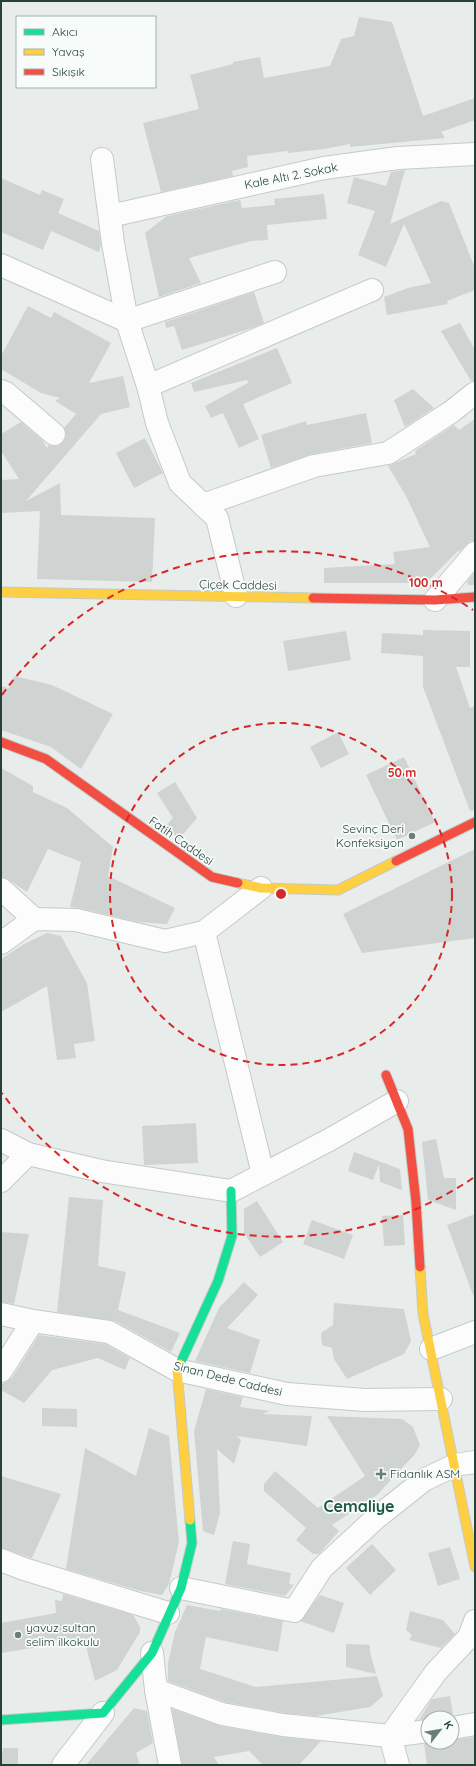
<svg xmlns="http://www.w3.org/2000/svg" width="476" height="1766" font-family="Quicksand,sans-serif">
  <rect width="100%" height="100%" fill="#e8edeb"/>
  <g fill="#cfd4d2">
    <path d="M359,17L392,22L423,116L475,98V120L441,132L445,138L350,147V144L324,149L288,153L287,151L247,156L248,167L232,171L233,176L161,192L143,123L199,109L190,75L233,64V62L260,57L264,78L330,66L341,39L354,36Z"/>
    <path d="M405,170L390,224L441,201L449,203L475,268V290L447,301L448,304L387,315L384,297L408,288L431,283L404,224L386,267L358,255L375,211L347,203L354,177L386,186L391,172Z"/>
    <path d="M1,178L40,195L42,190L64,199L58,213L99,231L101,246L99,252L51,231L43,250L1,232Z"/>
    <path d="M324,194L327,219L267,225L268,240L251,241L189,258L201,283L159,297L145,233L167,216L240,200L242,208L275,205L274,199Z"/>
    <path d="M254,292L264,323L252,328L182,350L174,326L166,328L165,322Z"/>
    <path d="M28,306L51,318L54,312L111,343L89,383L123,376L130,407L101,414L26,501L60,483L61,515L155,518L152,582L37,579L40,511L1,513V480L19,479L1,451V434L21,422L42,440L47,448L49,445L58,446L63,442L66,437L64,428L76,414L55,401L60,398L41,393L1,369V356Z"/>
    <path d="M460,323L475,350V381H471L441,331Z"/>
    <path d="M277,348L292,383L243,404L259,439L239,448L223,413L211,418L205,406L248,383L247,380L194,392L191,383Z"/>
    <path d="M413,389L434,408L405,427L394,400Z"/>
    <path d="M366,413L372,443L312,454L271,468L261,435L306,421L307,425Z"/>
    <path d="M475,419V541H470L459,552V550L426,583H324V568L395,564L393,552L430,547L406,496L388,466L416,454L415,451L454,425L459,430Z"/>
    <path d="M145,438L163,473L134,488L116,453Z"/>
    <path d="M475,572V585H468L467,582Z"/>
    <path d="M423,630L470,631V667H456L470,708L475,706V810L470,811L423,687V656L381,653L382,633L423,635Z"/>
    <path d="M346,631L351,660L288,671L283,641Z"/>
    <path d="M14,676L52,685L113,714L81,769L51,747L1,730V686L9,688Z"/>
    <path d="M338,732L349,754L321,768L310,747Z"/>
    <path d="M404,757L435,822L397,840L366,775Z"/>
    <path d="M1,768L33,786V792L67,808L113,847L108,876L175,908L167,924L138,922L79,908L70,907L81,862L48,849L27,892L9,880L1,877Z"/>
    <path d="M175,782L197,818L179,839L164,828L173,818L157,793Z"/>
    <path d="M475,849V938L362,953L343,914Z"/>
    <path d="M47,933L61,936L87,983L95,1041L74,1044L76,1058L57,1060L47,986L1,1012V959L24,944Z"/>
    <path d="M196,1123L198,1163L144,1165L142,1126Z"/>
    <path d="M436,1139L444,1178H456V1210L428,1200L422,1142Z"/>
    <path d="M354,1152L400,1169L402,1190L380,1182L379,1164L373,1180L348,1171Z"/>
    <path d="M69,1197L103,1200L98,1266L126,1272L118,1310L180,1333L171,1352L115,1321L57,1312Z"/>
    <path d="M257,1201L283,1242L260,1257L244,1233V1209Z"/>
    <path d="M475,1214V1295H473L447,1225Z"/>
    <path d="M403,1215L405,1245L384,1246L382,1216Z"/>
    <path d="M312,1220L353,1235L344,1259L303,1244Z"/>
    <path d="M1,1232L29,1234L14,1304L1,1302Z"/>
    <path d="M244,1282L258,1295L227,1328L260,1340L250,1373L195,1361L219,1308Z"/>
    <path d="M334,1303L404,1309L411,1341L404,1354L347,1379L334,1359L332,1348L322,1345L321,1333L333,1325Z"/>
    <path d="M39,1335L105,1344L130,1358L125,1370L98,1358L52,1370L24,1403L1,1390V1385L12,1378Z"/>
    <path d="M206,1389L243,1397L240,1407L270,1411L262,1414L312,1416L307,1446L236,1436L241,1440L234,1464L217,1449L220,1513L214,1535L203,1531L194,1431Z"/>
    <path d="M42,1408L77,1409V1427L42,1426Z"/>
    <path d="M327,1416L402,1419L413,1427L420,1445L415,1454L377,1495L332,1525L339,1531L319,1554H313L296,1540L306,1528L264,1491V1484L275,1471L318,1508L365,1476Z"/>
    <path d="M149,1428L169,1436L179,1542L169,1584L162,1595L140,1591L66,1569L85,1448L136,1476Z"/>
    <path d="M1,1476L61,1494L32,1558L1,1548Z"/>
    <path d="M233,1541L250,1544L247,1564L291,1573L289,1584L294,1585L285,1596L225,1584Z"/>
    <path d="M372,1544L396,1570L370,1595L346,1568Z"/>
    <path d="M450,1547L460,1579L438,1586L428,1553Z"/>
    <path d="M63,1594L133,1615L140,1627V1632L117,1670L95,1681L85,1642L36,1638L38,1647L1,1653V1623L56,1613L55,1600L62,1601Z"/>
    <path d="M320,1595L344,1603L334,1633L300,1621Z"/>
    <path d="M187,1605L220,1611L221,1609L283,1621L278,1652L206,1637L200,1669L256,1687L377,1676L383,1696L370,1707L316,1716L285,1713L225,1702L168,1681V1663L175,1632Z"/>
    <path d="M410,1611L443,1620L455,1634L441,1648L409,1640L412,1635L406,1630Z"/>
    <path d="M346,1644L370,1645V1652L376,1674L346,1667Z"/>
    <path d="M450,1696L453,1715L445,1718L419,1720L432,1699Z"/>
    <path d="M134,1708L147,1711L153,1743L136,1753L140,1765H86Z"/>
    <path d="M172,1709L220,1726L281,1737L321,1741L299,1765H263L249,1751L214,1757L219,1765H182Z"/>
    <path d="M475,1737V1765H427L424,1744L433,1742H452V1740Z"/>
    <path d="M3,1748H18V1765L1,1764Z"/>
  </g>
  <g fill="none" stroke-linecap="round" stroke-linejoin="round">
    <defs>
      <g id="street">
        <path d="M102,159L113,243L127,321L148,386L157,423L180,483L217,518L236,596"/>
        <path d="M110,216L324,168L398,158L475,154"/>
        <path d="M1,265L127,321L275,272"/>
        <path d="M148,386L372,290"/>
        <path d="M1,391L6,393L54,434"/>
        <path d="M203,505L314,466L388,453L451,412L475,393"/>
        <path d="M435,600L475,553"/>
        <path d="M1,889L34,919"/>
        <path d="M204,932L263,1174"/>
        <path d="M1,943L34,919L76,920L165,941L204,932L261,888"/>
        <path d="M1,1140L28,1154L101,1171L231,1191L329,1140L397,1101"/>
        <path d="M1,1181L28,1154"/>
        <path d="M1,1314L33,1321L109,1332L177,1370L287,1394L365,1400L441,1399"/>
        <path d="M431,1349L475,1332"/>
        <path d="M1,1371L33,1321"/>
        <path d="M1,1560L24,1569L168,1613"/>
        <path d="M181,1588L294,1611L322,1568L376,1518L424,1480L455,1465L475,1462"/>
        <path d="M152,1653L156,1690L170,1765"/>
        <path d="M156,1690L222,1714L283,1725L390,1736L428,1731"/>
        <path d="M452,1728L475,1724"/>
        <path d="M63,1765L103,1713"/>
        <path d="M398,1765L390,1736L436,1672L469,1637L475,1621"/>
      </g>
      <g id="fast">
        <path d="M180,1364L218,1281L232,1236L231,1191"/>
        <path d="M1,1720L103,1713L152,1653L181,1588L192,1543L190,1520"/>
      </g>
      <g id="slow">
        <path d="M1,592L313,598"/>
        <path d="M238,883L261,888L338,890L396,861"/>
        <path d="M420,1267L423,1314L475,1567"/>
        <path d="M180,1364L177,1370L190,1520"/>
      </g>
      <g id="jam">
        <path d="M313,598L435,600L475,597"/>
        <path d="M1,742L46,759L212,877L238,883"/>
        <path d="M396,861L475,822"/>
        <path d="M386,1075L408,1129L416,1202L420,1267"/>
      </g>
    </defs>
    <use href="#street" stroke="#c5cac8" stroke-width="24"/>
    <use href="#fast" stroke="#c3cbc8" stroke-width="11"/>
    <use href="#slow" stroke="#c3cbc8" stroke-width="11"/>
    <use href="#jam" stroke="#c3cbc8" stroke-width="11"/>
    <use href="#street" stroke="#fcfcfc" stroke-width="22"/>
    <use href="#fast" stroke="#16e098" stroke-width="9"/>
    <use href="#slow" stroke="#ffcf43" stroke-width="9"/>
    <use href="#jam" stroke="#f24e42" stroke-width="9"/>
  </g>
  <g fill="none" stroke="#d62828" stroke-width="2" stroke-dasharray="7 5">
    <circle cx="281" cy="894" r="171"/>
    <path d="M473 1178A343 343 0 0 1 2 1093M2 695A343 343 0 0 1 473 610"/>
  </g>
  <g fill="#697e78" stroke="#f7fbf9" stroke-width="1.5">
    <circle cx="412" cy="836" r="4"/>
    <path d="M379 1468h4v4h4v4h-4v4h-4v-4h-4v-4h4z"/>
    <circle cx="18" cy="1635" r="4"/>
  </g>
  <g text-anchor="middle" stroke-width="3.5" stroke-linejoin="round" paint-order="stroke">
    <g font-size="12" fill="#24423a" stroke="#f7fbf9">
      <text transform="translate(291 176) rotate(-11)" y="4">Kale Altı 2. Sokak</text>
      <text transform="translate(238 585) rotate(1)" y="4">Çiçek Caddesi</text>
      <text transform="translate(181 841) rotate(35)" y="4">Fatih Caddesi</text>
      <text transform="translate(228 1379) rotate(14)" y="4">Sinan Dede Caddesi</text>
    </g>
    <g font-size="12" fill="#24423a" stroke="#f7fbf9" text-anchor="start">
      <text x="404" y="833" text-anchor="end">Sevinç Deri<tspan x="404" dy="14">Konfeksiyon</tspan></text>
      <text x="390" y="1478">Fidanlık ASM</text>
      <text x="26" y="1632">yavuz sultan<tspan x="26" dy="14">selim ilkokulu</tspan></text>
    </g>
    <g font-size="16" font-weight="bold" fill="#1f5548" stroke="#f7fbf9">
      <text x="359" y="1512">Cemaliye</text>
    </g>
  </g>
  <circle cx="281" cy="894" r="6" fill="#d62828" stroke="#f7fbf9" stroke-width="2"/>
  <g font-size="12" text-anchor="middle" font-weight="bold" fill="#d62828" stroke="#f7fbf9" stroke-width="3.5" stroke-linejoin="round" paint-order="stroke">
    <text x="426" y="587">100 m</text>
    <text x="402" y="777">50 m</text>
  </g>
  <rect width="476" height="1766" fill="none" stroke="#24423a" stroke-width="4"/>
  <rect x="16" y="16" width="140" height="72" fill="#f7fbf9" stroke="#a3b1ad"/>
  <rect x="24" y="29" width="20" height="6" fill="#16e098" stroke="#a3b1ad"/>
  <text x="52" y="36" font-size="12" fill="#24423a">Akıcı</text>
  <rect x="24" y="49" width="20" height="6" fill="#ffcf43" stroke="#a3b1ad"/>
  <text x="52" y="56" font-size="12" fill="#24423a">Yavaş</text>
  <rect x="24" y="69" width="20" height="6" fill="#f24e42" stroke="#a3b1ad"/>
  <text x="52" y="76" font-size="12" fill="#24423a">Sıkışık</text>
  <g transform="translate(440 1730) rotate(59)"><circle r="19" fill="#f7fbf9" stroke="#a3b1ad"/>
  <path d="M0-3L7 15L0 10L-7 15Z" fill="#697e78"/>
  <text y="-6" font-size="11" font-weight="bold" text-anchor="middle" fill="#24423a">K</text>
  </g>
</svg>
